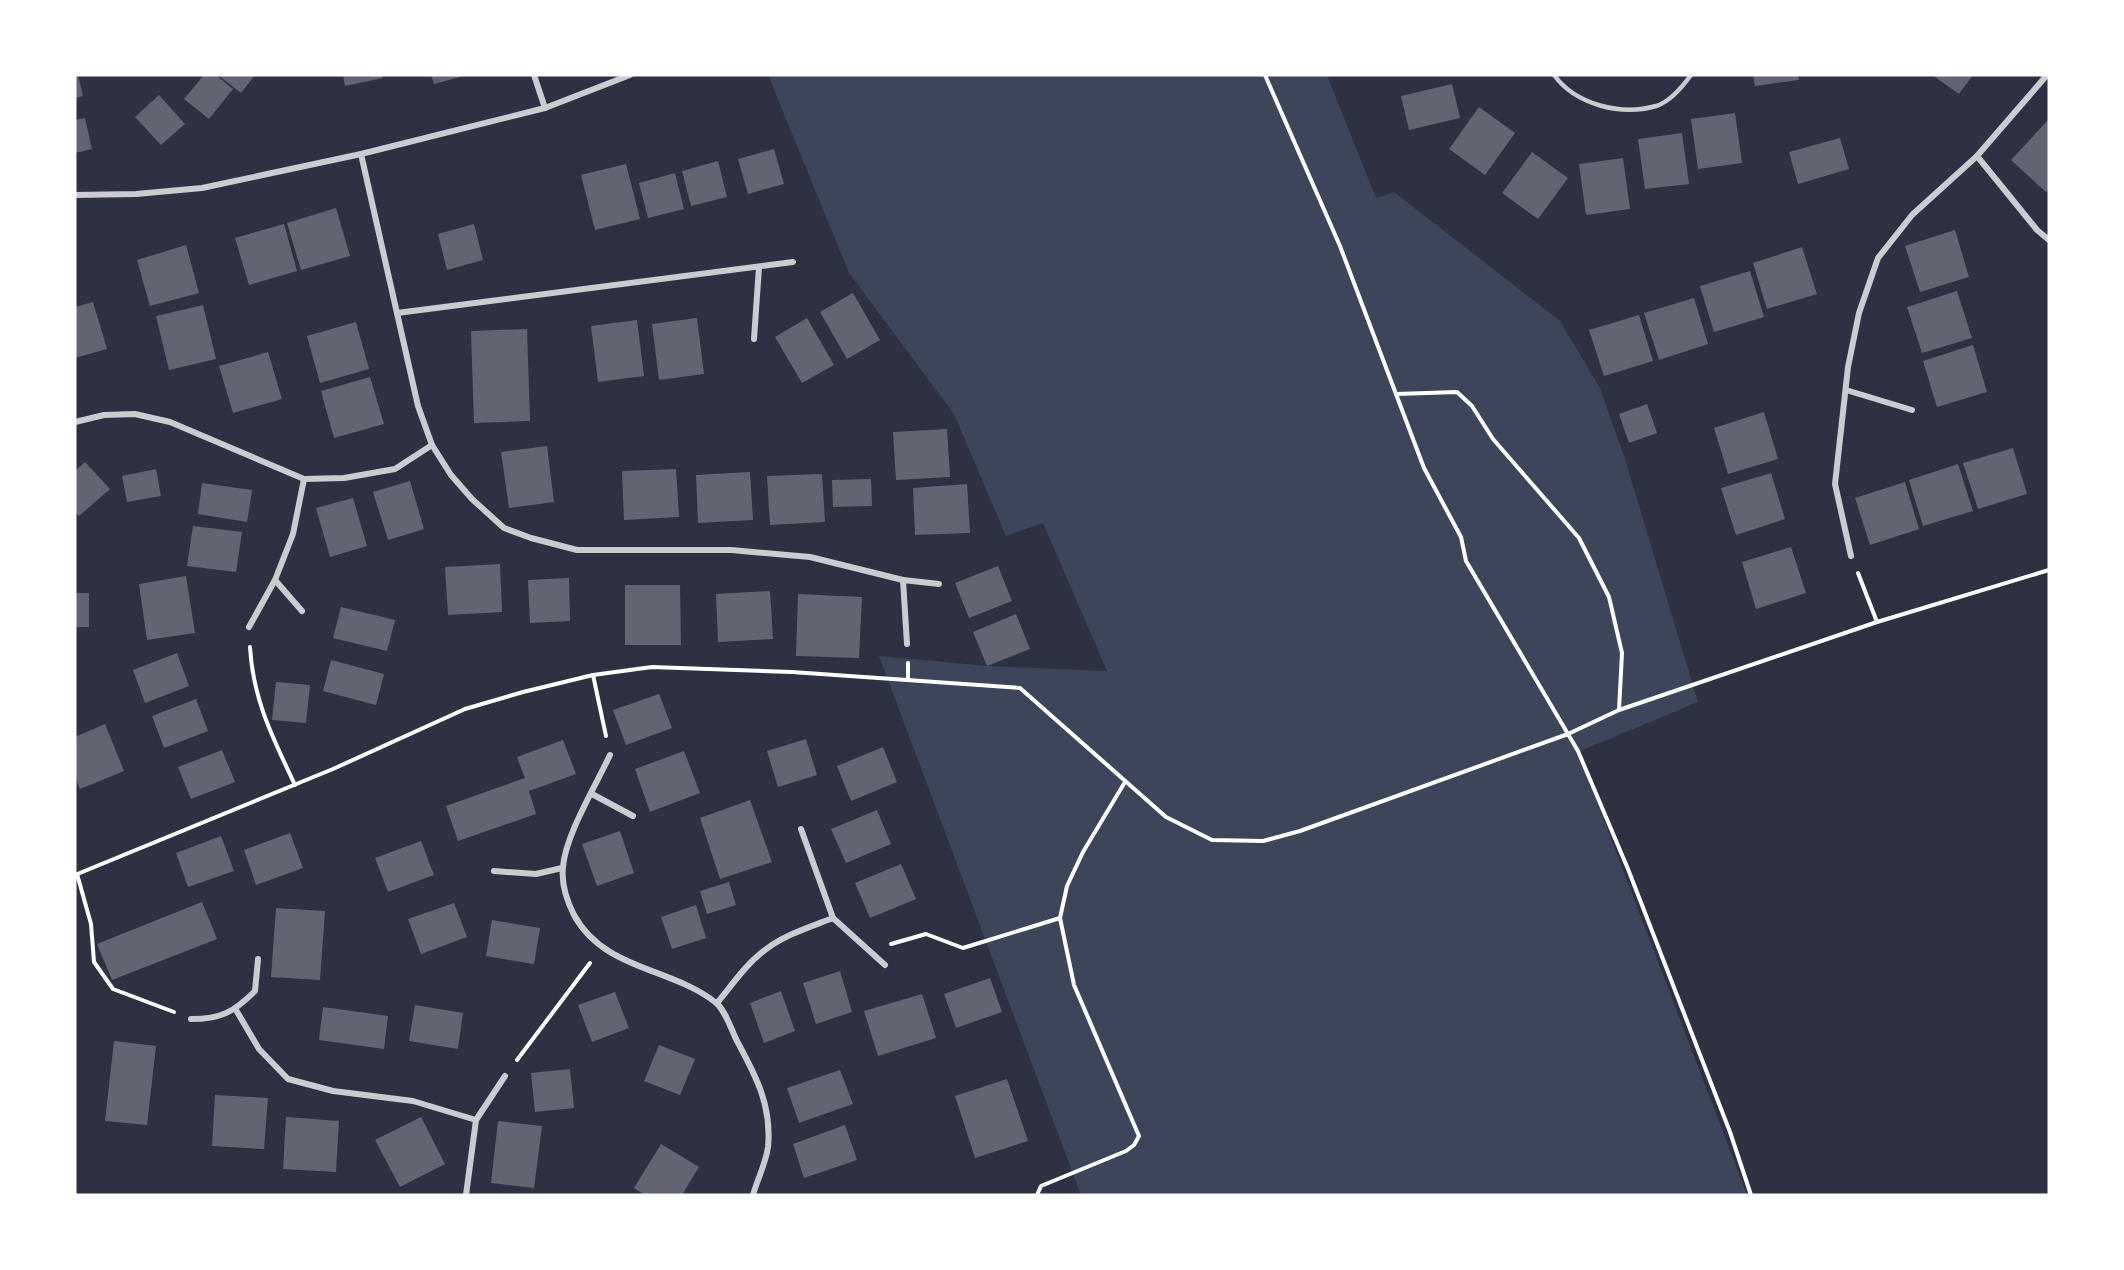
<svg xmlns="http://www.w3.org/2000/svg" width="2124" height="1270" font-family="'PT Sans Narrow',sans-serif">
  <rect width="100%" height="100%" fill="#2d3142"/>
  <path fill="#3c4559" d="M768,75H1327L1376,198L1394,192L1560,321L1600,388L1625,459L1698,702L1578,752L1747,1195H1081L879,656L987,666L1107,671L1043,523L1006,536L954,414L849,273Z"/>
  <g fill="#626471">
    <path d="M75,75H78L83,96L75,98Z"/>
    <path d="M204,75H216L233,89L209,119L184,99Z"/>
    <path d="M218,75H255L241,93Z"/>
    <path d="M343,75H382L383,78L345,86Z"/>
    <path d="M431,75H464V76L434,84Z"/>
    <path d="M1753,75H1798L1799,80L1755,86Z"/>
    <path d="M1932,75H1973L1959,94Z"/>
    <path d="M1452,84L1460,118L1409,130L1401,96Z"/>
    <path d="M159,95L185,124L161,145L135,117Z"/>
    <path d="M1479,107L1515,133L1485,175L1449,149Z"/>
    <path d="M1735,113L1742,163L1698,169L1691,119Z"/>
    <path d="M85,118L92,149L75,153V120Z"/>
    <path d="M2049,119V189L2046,192L2011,160Z"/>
    <path d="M1682,133L1689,184L1645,189L1638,139Z"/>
    <path d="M1840,138L1849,169L1798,184L1789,152Z"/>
    <path d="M774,149L784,184L748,194L738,159Z"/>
    <path d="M1532,152L1568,178L1538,219L1502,193Z"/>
    <path d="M1623,158L1630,209L1586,215L1579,164Z"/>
    <path d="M718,161L727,197L691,206L682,171Z"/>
    <path d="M626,164L640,219L595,230L581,175Z"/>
    <path d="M675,173L684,209L648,218L639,183Z"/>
    <path d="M336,208L350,256L301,270L287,223Z"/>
    <path d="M284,224L297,271L249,285L235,238Z"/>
    <path d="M474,224L483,260L447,270L438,234Z"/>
    <path d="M1955,230L1969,277L1920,292L1905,246Z"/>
    <path d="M186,245L199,293L150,306L137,260Z"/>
    <path d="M1802,247L1817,294L1767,309L1753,263Z"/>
    <path d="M1750,271L1764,317L1714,332L1700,286Z"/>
    <path d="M1957,291L1972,338L1922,353L1907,307Z"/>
    <path d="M853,293L880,340L847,359L820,312Z"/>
    <path d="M1694,298L1708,344L1659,360L1644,313Z"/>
    <path d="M93,302L107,349L75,358V307Z"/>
    <path d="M203,305L216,359L169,370L156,316Z"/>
    <path d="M1639,315L1653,361L1604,376L1589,330Z"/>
    <path d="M697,318L704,374L659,380L652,324Z"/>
    <path d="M807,318L834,365L802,383L775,337Z"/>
    <path d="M637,320L644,376L598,382L591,326Z"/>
    <path d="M356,322L369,369L320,383L307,336Z"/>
    <path d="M527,329L530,421L474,423L471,331Z"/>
    <path d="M1973,345L1987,392L1937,407L1923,361Z"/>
    <path d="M268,352L282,399L233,413L219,366Z"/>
    <path d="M370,377L384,424L334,438L321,391Z"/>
    <path d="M1647,404L1657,433L1629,443L1619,414Z"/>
    <path d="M1764,412L1778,459L1728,474L1714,428Z"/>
    <path d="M947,429L950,477L896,480L893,432Z"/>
    <path d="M547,446L554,502L509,508L501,452Z"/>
    <path d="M2013,448L2027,494L1978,509L1963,463Z"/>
    <path d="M85,462L110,489L79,516L75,512V471Z"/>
    <path d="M1958,464L1973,511L1923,526L1909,480Z"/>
    <path d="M156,469L161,496L127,502L122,476Z"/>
    <path d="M676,469L679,517L624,520L622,471Z"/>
    <path d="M750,472L753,520L698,523L696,475Z"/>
    <path d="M1771,473L1785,519L1736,535L1721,488Z"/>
    <path d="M822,474L825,522L770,525L767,476Z"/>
    <path d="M871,479L872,506L833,507L832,480Z"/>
    <path d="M410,481L424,529L388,540L373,492Z"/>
    <path d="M1905,482L1919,529L1870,545L1855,498Z"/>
    <path d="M202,483L252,490L247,522L198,514Z"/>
    <path d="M967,484L970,533L915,535L913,488Z"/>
    <path d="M353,498L367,546L330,557L316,508Z"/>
    <path d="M193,526L242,532L236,572L187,566Z"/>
    <path d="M1791,547L1806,593L1756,609L1742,562Z"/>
    <path d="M500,564L502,612L448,615L445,567Z"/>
    <path d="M998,566L1012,601L969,618L955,583Z"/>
    <path d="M186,576L195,633L147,640L139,584Z"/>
    <path d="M569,578L570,621L530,623L528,580Z"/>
    <path d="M625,585H680L681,645H625Z"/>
    <path d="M770,591L773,639L718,642L716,594Z"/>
    <rect x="75" y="593" width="14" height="34"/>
    <path d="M798,594L862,597L859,658L796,656Z"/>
    <path d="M341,607L395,620L387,651L333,638Z"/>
    <path d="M1016,614L1030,649L987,666L973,632Z"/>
    <path d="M177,653L189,686L145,703L133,670Z"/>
    <path d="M331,660L384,674L376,705L323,691Z"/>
    <path d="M276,682L310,685L306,723L272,720Z"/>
    <path d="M659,694L672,728L626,745L613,710Z"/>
    <path d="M196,699L208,731L164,748L152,716Z"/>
    <path d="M105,724L124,771L80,789L75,777V737Z"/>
    <path d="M806,739L817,775L778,787L767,751Z"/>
    <path d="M563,740L576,774L529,791L536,814L458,841L446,806L525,778L517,757Z"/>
    <path d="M883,747L897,782L851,801L837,766Z"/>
    <path d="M222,750L235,782L191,799L178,767Z"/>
    <path d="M684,751L700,793L650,812L635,769Z"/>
    <path d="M750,800L772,862L720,879L700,818Z"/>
    <path d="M877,810L891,844L846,863L831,829Z"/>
    <path d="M620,831L634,873L597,886L582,844Z"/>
    <path d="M290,833L303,868L256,885L244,850Z"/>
    <path d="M221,836L234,871L188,887L176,853Z"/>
    <path d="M421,841L434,875L388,892L375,858Z"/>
    <path d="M901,864L916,899L870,918L855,883Z"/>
    <path d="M729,882L736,905L707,914L700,891Z"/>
    <path d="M202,902L217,939L112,980L97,944Z"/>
    <path d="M454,903L467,937L421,954L408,919Z"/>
    <path d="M696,905L706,938L672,949L661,917Z"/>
    <path d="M276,908L325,911L320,980L271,977Z"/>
    <path d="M492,920L540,928L534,964L486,956Z"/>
    <path d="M840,971L852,1012L816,1024L803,983Z"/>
    <path d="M990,978L1002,1012L956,1028L944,994Z"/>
    <path d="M781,991L795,1031L764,1043L750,1003Z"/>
    <path d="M615,992L629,1028L592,1042L578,1005Z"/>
    <path d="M922,994L936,1038L878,1056L864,1011Z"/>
    <path d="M415,1005L463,1013L458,1049L409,1041Z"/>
    <path d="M323,1007L388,1016L384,1049L319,1040Z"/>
    <path d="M114,1041L156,1046L147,1125L105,1121Z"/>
    <path d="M659,1045L695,1059L680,1095L644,1081Z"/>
    <path d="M570,1069L574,1108L535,1112L531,1073Z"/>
    <path d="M840,1070L853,1104L799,1123L787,1088Z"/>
    <path d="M1007,1079L1028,1141L975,1158L955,1096Z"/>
    <path d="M215,1095L268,1098L264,1149L212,1146Z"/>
    <path d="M286,1117L339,1121L336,1172L283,1169Z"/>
    <path d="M421,1117L445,1164L400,1187L375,1140Z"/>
    <path d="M498,1121L542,1126L534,1188L491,1183Z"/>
    <path d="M845,1125L857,1160L804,1178L793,1144Z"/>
    <path d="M661,1144L699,1167L682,1195H645L634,1188Z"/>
  </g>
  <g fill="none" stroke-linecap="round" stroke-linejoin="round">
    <g stroke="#fff" stroke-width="4">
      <path d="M1265,75L1340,246L1424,468L1461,537L1466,561L1578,751L1628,869L1730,1132L1751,1195"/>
      <path d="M1396,394L1457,392L1472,406L1493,439L1579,538L1609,597L1622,653L1619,710"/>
      <path d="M1858,573L1877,622"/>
      <path d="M250,647C253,700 273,738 295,785"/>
      <path d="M908,663V680"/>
      <path d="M593,675L606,736"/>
      <path d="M77,874L91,924L94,962L113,989L174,1012"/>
      <path d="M75,875L333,769L465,709L523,692L593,675L652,667L792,672L1020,688L1166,817L1212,840L1263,841L1300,831L1568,734L1619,710L1877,622L2049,570"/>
      <path d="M891,944L926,934L963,948L1060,918"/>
      <path d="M517,1060L590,963"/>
      <path d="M1037,1195L1041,1186L1126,1151L1134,1145L1139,1136L1074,985L1060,918L1067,886L1083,852L1125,782"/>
    </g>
    <path stroke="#caccd0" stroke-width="4.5" d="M1554,75C1576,105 1621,116 1656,106C1670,102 1683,86 1691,75"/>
    <g stroke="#caccd0" stroke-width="6">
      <path d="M534,75L545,108"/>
      <path d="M361,154L418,406L432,445L451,475L472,499L504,528L531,538L577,550H731L810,557L903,580L939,584"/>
      <path d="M1977,156L2037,230L2049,240"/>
      <path d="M75,195L136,194L202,188L361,154L545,108L630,75"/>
      <path d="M397,313L793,262"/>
      <path d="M754,339L759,267"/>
      <path d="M1846,390L1912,410"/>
      <path d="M75,422L104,415L135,414L170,422L304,479L344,478L395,469L432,445"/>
      <path d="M1851,556L1835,484L1848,367L1859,313L1878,258L1912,215L1977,156L2047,75"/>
      <path d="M275,580L302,611"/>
      <path d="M903,580L907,644"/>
      <path d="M249,627L275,580L293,534L304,479"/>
      <path d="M610,755C596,785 565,836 563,867C561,884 567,901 574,915C604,970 670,967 715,1002C725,1009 731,1029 737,1041C756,1076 772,1106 768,1147C766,1163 757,1180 753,1195"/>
      <path d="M592,794L633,816"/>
      <path d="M801,829L833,918L885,965"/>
      <path d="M494,871L536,874L562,868"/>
      <path d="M717,1003C732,985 746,964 765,950C784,935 810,927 833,918"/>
      <path d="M236,1010L259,1049L288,1079L333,1091L413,1101L476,1120"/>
      <path d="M191,1019C221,1019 234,1012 255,991L258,959"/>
      <path d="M466,1195L476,1120L505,1076"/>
    </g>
  </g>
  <rect width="2124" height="1270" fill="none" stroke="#ffffff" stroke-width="153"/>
</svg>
